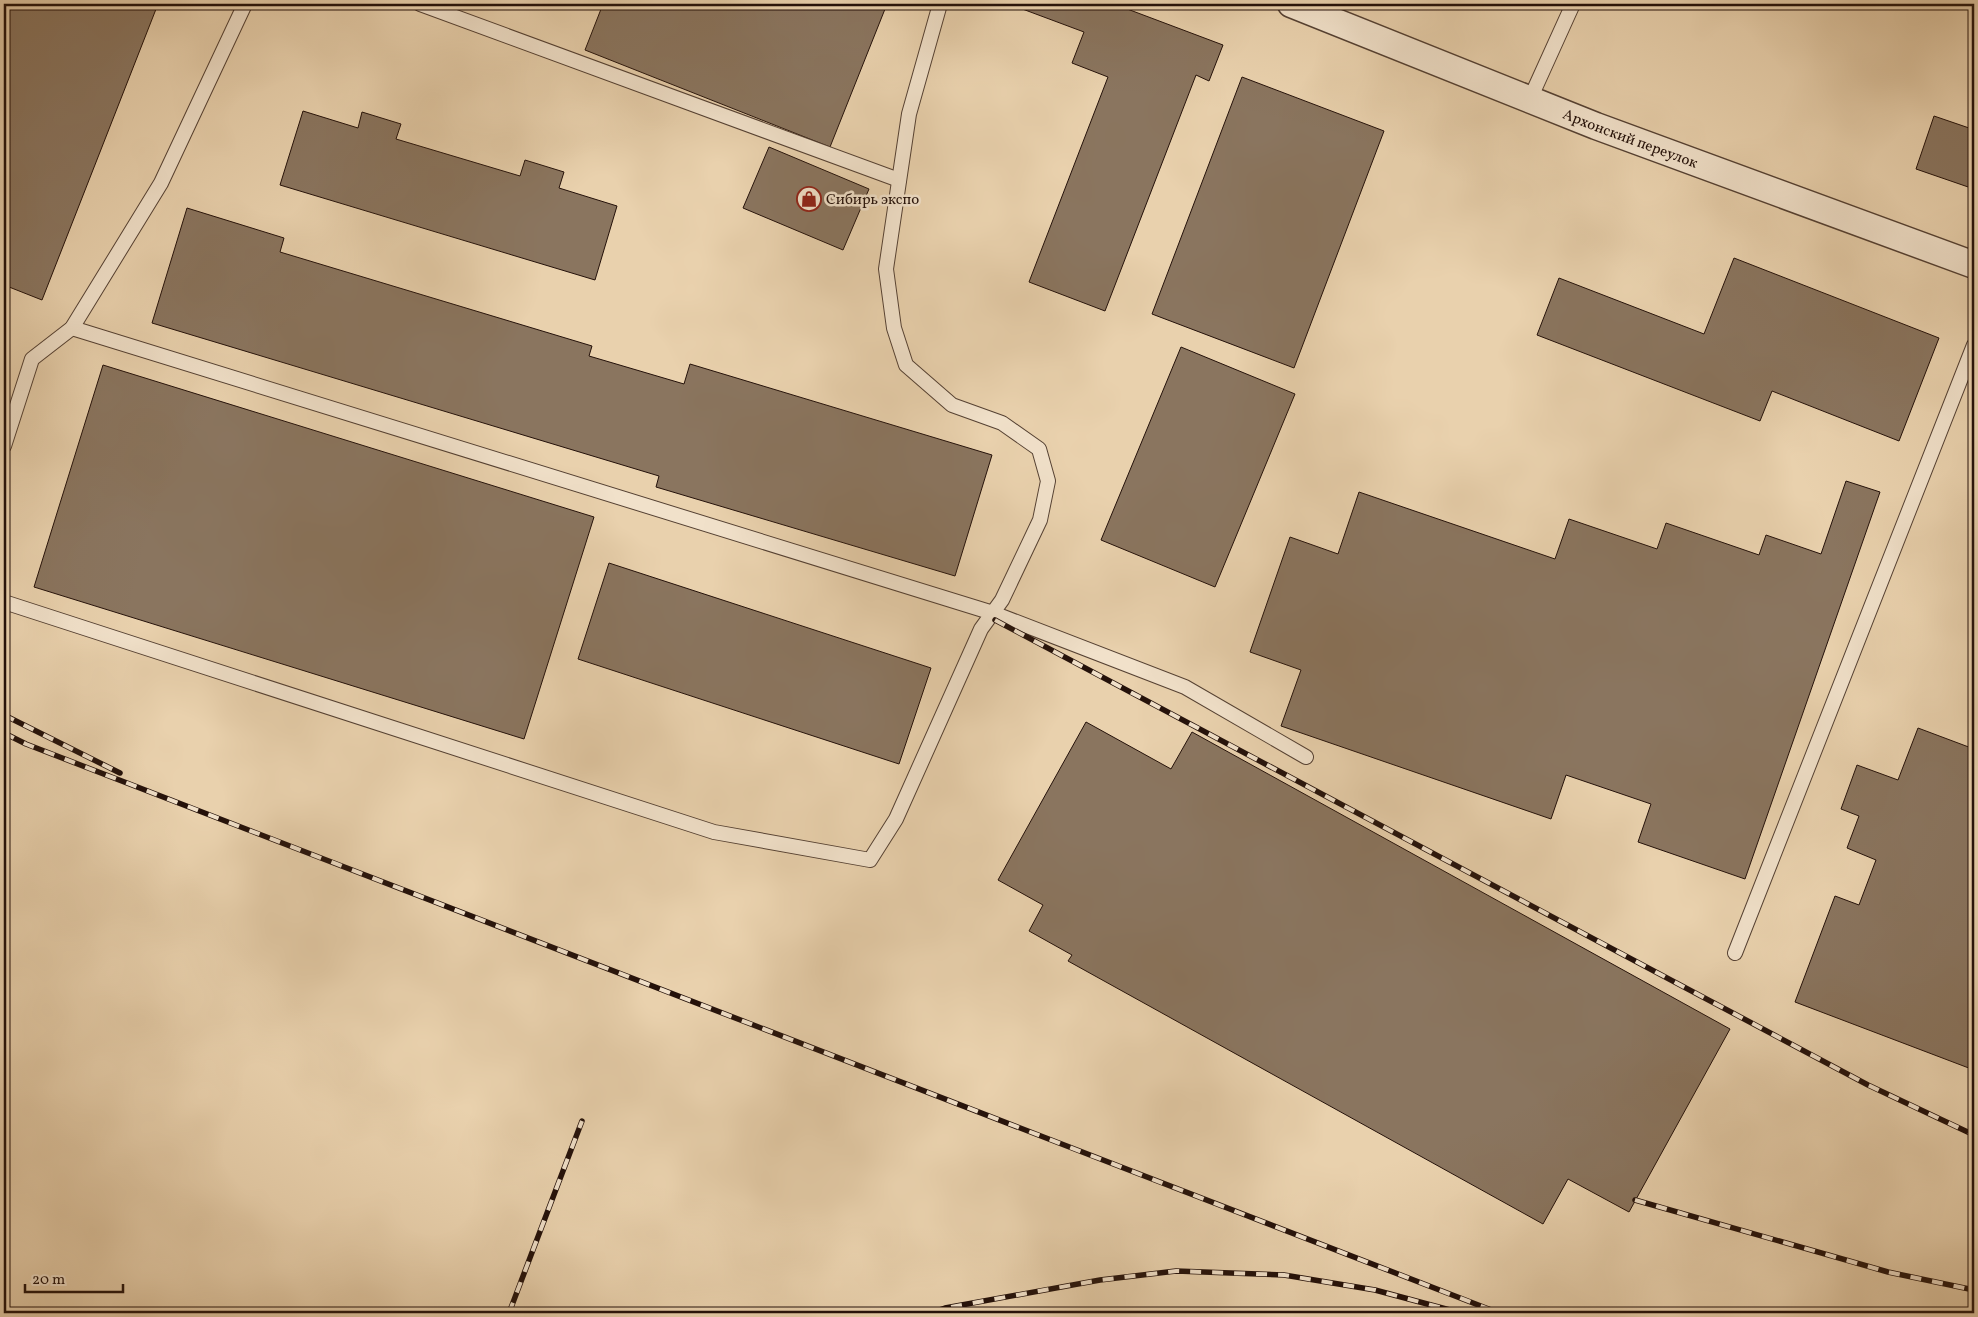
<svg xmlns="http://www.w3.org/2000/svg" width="1978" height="1317" font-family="Vollkorn,serif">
  <rect width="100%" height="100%" fill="#e9d1ad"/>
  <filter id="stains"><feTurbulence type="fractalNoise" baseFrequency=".004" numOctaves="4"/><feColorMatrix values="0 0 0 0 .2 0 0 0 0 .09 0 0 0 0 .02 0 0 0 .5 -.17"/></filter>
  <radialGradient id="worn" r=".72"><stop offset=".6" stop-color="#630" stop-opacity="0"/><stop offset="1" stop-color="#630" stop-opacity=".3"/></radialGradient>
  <g fill="#8a755f" stroke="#24110a">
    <path d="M4,4H158L42,300L4,285Z"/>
    <path d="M603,4H887L830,147L585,50Z"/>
    <path d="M1009,4H1114L1223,45L1209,81L1196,75L1105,311L1029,282L1108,77L1072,63L1084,32Z"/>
    <path d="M1242,77L1384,131L1294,368L1152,314Z"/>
    <path d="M303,111L358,128L362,112L401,124L396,139L520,176L525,160L564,172L559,188L617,206L595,280L280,185Z"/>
    <path d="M1934,116L1972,129L1974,122V189L1916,169Z"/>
    <path d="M769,147L869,189L843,250L743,208Z"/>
    <path d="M187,208L284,238L280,252L592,346L589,356L684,384L690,364L992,455L955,576L656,487L659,476L152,323Z"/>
    <path d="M1734,258L1939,338L1899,441L1772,391L1760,421L1537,335L1559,278L1704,334Z"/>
    <path d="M1181,347L1295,394L1215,587L1101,540Z"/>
    <path d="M103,365L594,517L524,739L34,587Z"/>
    <path d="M1846,481L1880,492L1745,879L1638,842L1651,804L1566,775L1551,819L1281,726L1301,670L1250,652L1290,537L1338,554L1359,492L1555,559L1569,519L1657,549L1666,523L1759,555L1766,535L1821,554Z"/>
    <path d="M609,563L931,668L899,764L578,659Z"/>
    <path d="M1086,722L1171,769L1192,732L1730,1029L1629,1212L1568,1179L1543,1224L1068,961L1072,955L1029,931L1043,905L998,880Z"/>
    <path d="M1918,728L1974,749V1070L1795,1002L1835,896L1859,905L1876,860L1847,848L1859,816L1841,809L1857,765L1898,780Z"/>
  </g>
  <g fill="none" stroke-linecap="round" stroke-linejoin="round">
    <defs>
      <g id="lane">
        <path d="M420,4L899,180"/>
        <path d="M1530,99L1573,4"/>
        <path d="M72,328L993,613L1185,687L1306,757"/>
        <path d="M4,446L32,359L72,328L161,183L245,4"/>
        <path d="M4,602L714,832L870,860L896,819L981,629L1002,600L1040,520L1048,481L1039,449L1002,423L952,405L906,365L894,328L886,269L909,114L940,4"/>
        <path d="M1735,953L1974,345"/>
      </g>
      <g id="street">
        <path id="s1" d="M1291,4L1596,126L1974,265"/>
      </g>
    </defs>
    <use href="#lane" stroke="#554133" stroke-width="16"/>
    <use href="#street" stroke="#554133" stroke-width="29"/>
    <use href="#lane" stroke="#f1e1ca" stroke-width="14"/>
    <use href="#street" stroke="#f1e1ca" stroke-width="26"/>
    <defs>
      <g id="rail">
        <path d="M995,620L1868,1085L1974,1135"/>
        <path d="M4,715L120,773"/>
        <path d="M4,733L26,744L1499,1313"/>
        <path d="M1635,1200L1888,1272L1974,1290"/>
        <path d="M509,1313L582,1121"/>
        <path d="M930,1313L945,1308L1100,1280L1176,1271L1284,1275L1375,1290L1461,1313"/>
      </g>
    </defs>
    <use href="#rail" stroke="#24110a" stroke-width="5.5"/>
    <use href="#rail" stroke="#f1e1ca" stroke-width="4" stroke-dasharray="11" stroke-linecap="butt"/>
  </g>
  <defs>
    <symbol id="shop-ring" viewBox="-11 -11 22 22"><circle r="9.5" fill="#f1e1ca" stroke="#8f2418" stroke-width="1.5"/><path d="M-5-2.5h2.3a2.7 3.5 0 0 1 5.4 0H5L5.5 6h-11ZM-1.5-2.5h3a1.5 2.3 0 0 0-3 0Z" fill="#8f2418"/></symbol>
  </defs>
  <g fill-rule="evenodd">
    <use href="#shop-ring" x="795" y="185" width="28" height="28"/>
  </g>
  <g text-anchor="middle" stroke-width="5" stroke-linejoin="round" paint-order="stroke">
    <g font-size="15" fill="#24110a" stroke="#f1e1ca">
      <text dy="5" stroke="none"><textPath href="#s1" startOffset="365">Архонский переулок</textPath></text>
    </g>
    <g font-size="15" fill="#24110a" stroke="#f1e1ca" text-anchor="start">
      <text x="826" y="204">Сибирь экспо</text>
    </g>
  </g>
  <rect width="1978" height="1317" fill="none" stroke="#e9d1ad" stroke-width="20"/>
  <rect x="5" y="5" width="1968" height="1307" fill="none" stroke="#24110a" stroke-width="2.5"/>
  <rect x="10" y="10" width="1958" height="1297" fill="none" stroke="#24110a"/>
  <path d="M25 1284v8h98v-8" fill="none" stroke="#24110a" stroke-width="2.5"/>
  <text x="32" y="1284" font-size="15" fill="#24110a" stroke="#f1e1ca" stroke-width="4" paint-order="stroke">20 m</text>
  <rect width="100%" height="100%" filter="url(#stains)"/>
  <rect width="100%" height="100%" fill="url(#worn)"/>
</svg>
